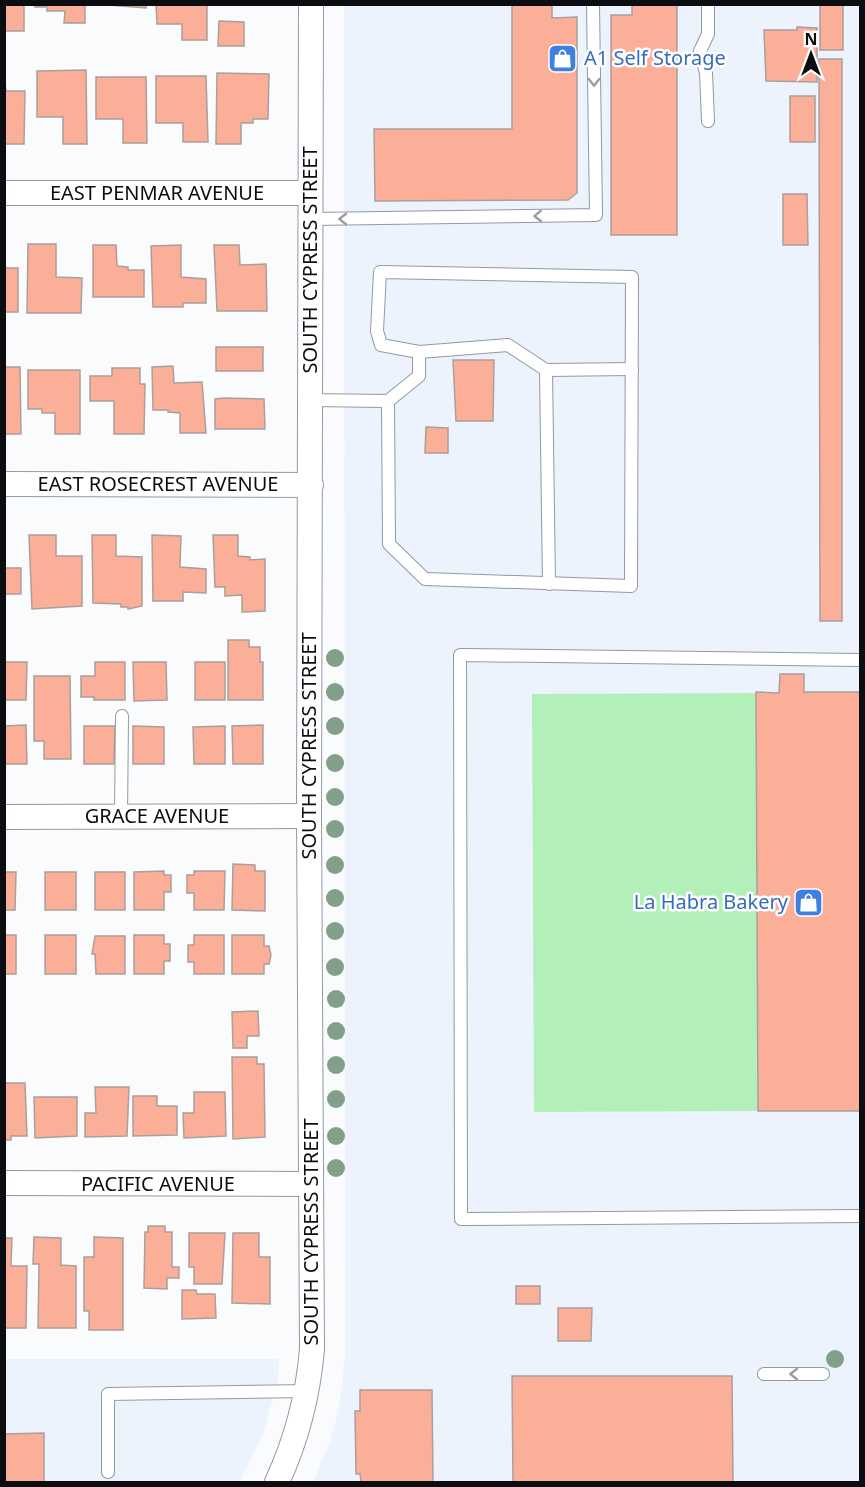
<svg xmlns="http://www.w3.org/2000/svg" width="865" height="1487" font-family="'Noto Sans',sans-serif">
  <rect width="100%" height="100%" fill="#fafbfd"/>
  <g fill="#edf3fd">
    <path d="M344,5H860V1482H313L330,1441L339,1408L345,1357Z"/>
    <path d="M5,1359H279L278,1380L263,1434L240,1482H5Z"/>
  </g>
  <path fill="#b2efb9" d="M756,693L758,1111L534,1112L532,694Z"/>
  <g fill="#fbaf98" stroke="#ab9f9b" stroke-width="1.5">
    <rect x="4" y="4" width="20" height="27"/>
    <path d="M35,4H85V23H64L65,11H47V7H35Z"/>
    <path d="M146,4V8L96,4Z"/>
    <path d="M156,4H207V40H182V24H157Z"/>
    <path d="M512,4H552V18L577,17V193L568,200L375,201L374,129H512Z"/>
    <path d="M632,4H677V235H611V15H632Z"/>
    <rect x="820" y="4" width="23" height="46"/>
    <path d="M219,21L244,22V46H218Z"/>
    <path d="M797,27L817,28V82L766,81L764,30H797Z"/>
    <path d="M819,59H842V621H820Z"/>
    <path d="M86,70L87,144H63V117H37V71Z"/>
    <path d="M217,73L269,74L268,119H253V123H241V144H216Z"/>
    <path d="M4,74L6,91H25L24,144H4Z"/>
    <path d="M156,76H206L208,142H183V123H156Z"/>
    <path d="M96,77H146L147,143H123V119H96Z"/>
    <rect x="790" y="96" width="25" height="46"/>
    <path d="M783,194H807L808,245H783Z"/>
    <path d="M28,244H56V277L82,278L81,313H27Z"/>
    <path d="M93,245H116L117,266L128,267V270H144V297H93Z"/>
    <path d="M181,245V277L206,279V303H183V307H153L151,246Z"/>
    <path d="M214,245H239L240,265L266,264L267,311H217Z"/>
    <path d="M4,262L6,268H18V312H4Z"/>
    <rect x="216" y="347" width="47" height="24"/>
    <path d="M453,360H494L493,421H456Z"/>
    <path d="M173,366L174,383L202,382L206,433H180V413L168,412V410H153L152,367Z"/>
    <path d="M4,367H20L21,434H4Z"/>
    <path d="M112,368H140V384H145L144,434H114V401H90V376H112Z"/>
    <path d="M28,370H80V434H55V413H42V409H28Z"/>
    <path d="M224,398L264,399L265,429H215V399Z"/>
    <path d="M426,427L448,428V453H425Z"/>
    <path d="M29,535H56V556H82V606L32,609Z"/>
    <path d="M92,535H116V556L142,557V606L128,609V607H121V604L93,603Z"/>
    <path d="M152,535L181,536L180,567L206,569V593L183,592V601H153Z"/>
    <path d="M213,535H238V556L250,557V560L265,559V611L242,612V595L225,596V587H215Z"/>
    <rect x="4" y="568" width="17" height="26"/>
    <path d="M228,640H249V647H260V662H263V700H228Z"/>
    <path d="M4,662H27L26,700H4Z"/>
    <path d="M95,662H125V700H94V697H81V676H95Z"/>
    <path d="M133,662H166L167,700L134,701Z"/>
    <rect x="195" y="662" width="30" height="38"/>
    <path d="M780,674H804V692H860V1111H758L756,692L779,693Z"/>
    <path d="M34,676H70L71,759H44V741H34Z"/>
    <path d="M26,725L27,764H4V726Z"/>
    <path d="M263,725V764H233L232,726Z"/>
    <path d="M84,726H115L114,764H84Z"/>
    <path d="M133,726L164,727V764H133Z"/>
    <path d="M225,726V764H194L193,727Z"/>
    <path d="M233,864L255,865V871H265V911L232,910Z"/>
    <path d="M164,871V875H171V892H164V910H134V872Z"/>
    <path d="M194,871H225L224,910H194V893H187V875H194Z"/>
    <path d="M4,872H16L15,910H4Z"/>
    <rect x="45" y="872" width="31" height="38"/>
    <rect x="95" y="872" width="30" height="38"/>
    <rect x="4" y="935" width="12" height="39"/>
    <rect x="45" y="935" width="31" height="39"/>
    <path d="M134,935H164V944H170V961H164V974H134Z"/>
    <path d="M194,935H224V974H194V962H188V945H194Z"/>
    <path d="M232,935H264V946H269L271,955L269,964H264V974H232Z"/>
    <path d="M95,936H125V974H96L95,954H92Z"/>
    <path d="M258,1011L259,1036H247V1048H233L232,1012Z"/>
    <path d="M232,1057H257V1064H264L265,1137L233,1139Z"/>
    <path d="M4,1083H25L27,1136H11V1140H4Z"/>
    <path d="M95,1087H129L127,1136L85,1137V1113H96Z"/>
    <path d="M194,1092H225L226,1136L184,1138L183,1113H194Z"/>
    <path d="M133,1096H157V1106H177V1135L133,1136Z"/>
    <path d="M34,1097H77V1136L35,1138Z"/>
    <path d="M148,1226H165V1232H172V1267H179V1278H167V1289L144,1288L145,1232H148Z"/>
    <path d="M189,1233H225L222,1284H194V1267H189Z"/>
    <path d="M233,1233H259V1257H270V1304L232,1303Z"/>
    <path d="M34,1237L61,1238V1265L76,1266V1328H38L39,1264H33Z"/>
    <path d="M94,1237L123,1238V1330H89V1311H84V1257H94Z"/>
    <path d="M4,1238H12L11,1266H27L26,1328H4Z"/>
    <rect x="516" y="1286" width="24" height="18"/>
    <path d="M182,1290H196L197,1294H215L216,1318L182,1319Z"/>
    <path d="M558,1308H592L591,1341H558Z"/>
    <path d="M512,1376H732L733,1482H513Z"/>
    <path d="M360,1390H432L433,1482H361L360,1474H356L355,1411H360Z"/>
    <path d="M44,1433V1482H4V1434Z"/>
  </g>
  <g fill="none" stroke-linecap="round" stroke-linejoin="round">
    <defs>
      <g id="lane">
        <path d="M708,4V34L700,51L706,73L708,121"/>
        <path d="M310,219L596,215L593,4"/>
        <path d="M419,352L508,345L546,370L549,584"/>
        <path d="M546,370L632,369"/>
        <path d="M310,400L388,401L389,544L425,579L631,586L632,277L380,272L377,331L381,345L419,352V376L388,401"/>
        <path d="M860,660L460,655L461,1219L860,1216"/>
        <path d="M121,817L122,716"/>
        <path d="M764,1374H823"/>
        <path d="M108,1472V1394L309,1391"/>
      </g>
      <g id="street">
        <path d="M4,193H310"/>
        <path d="M4,484L311,485"/>
        <path d="M4,817L309,816"/>
        <path d="M4,1183L311,1184"/>
        <path d="M277,1482C297,1439 308,1397 312,1349L309,816L311,4"/>
      </g>
    </defs>
    <use href="#lane" stroke="#9399a2" stroke-width="14"/>
    <use href="#street" stroke="#9399a2" stroke-width="26"/>
    <use href="#lane" stroke="#fff" stroke-width="12"/>
    <use href="#street" stroke="#fff" stroke-width="24"/>
  </g>
  <g fill="#819f89">
    <circle cx="335" cy="658" r="9"/>
    <circle cx="335" cy="692" r="9"/>
    <circle cx="335" cy="726" r="9"/>
    <circle cx="335" cy="763" r="9"/>
    <circle cx="335" cy="797" r="9"/>
    <circle cx="335" cy="829" r="9"/>
    <circle cx="335" cy="865" r="9"/>
    <circle cx="335" cy="898" r="9"/>
    <circle cx="335" cy="931" r="9"/>
    <circle cx="335" cy="967" r="9"/>
    <circle cx="336" cy="999" r="9"/>
    <circle cx="336" cy="1031" r="9"/>
    <circle cx="336" cy="1065" r="9"/>
    <circle cx="336" cy="1099" r="9"/>
    <circle cx="336" cy="1136" r="9"/>
    <circle cx="336" cy="1168" r="9"/>
    <circle cx="835" cy="1359" r="9"/>
  </g>
  <defs><path id="oneway-chevron" d="M-2-3.5L2.5 0L-2 3.5" fill="none" stroke-width="1.6" stroke-linecap="round" stroke-linejoin="round" transform="scale(1.5)"/></defs>
  <g stroke="#9d9ea0">
    <use href="#oneway-chevron" transform="translate(594 82) rotate(89)"/>
    <use href="#oneway-chevron" transform="translate(538 216) rotate(179)"/>
    <use href="#oneway-chevron" transform="translate(343 219) rotate(180)"/>
    <use href="#oneway-chevron" transform="translate(794 1374) rotate(180)"/>
  </g>
  <defs>
    <symbol id="shop-square" viewBox="-11 -11 22 22"><rect x="-9" y="-9" width="18" height="18" rx="4" fill="#3f7fe0" stroke="#fff"/><path d="M-5-2.5h2.3a2.7 3.5 0 0 1 5.4 0H5L5.5 6h-11ZM-1.5-2.5h3a1.5 2.3 0 0 0-3 0Z" fill="#fff"/></symbol>
  </defs>
  <g fill-rule="evenodd">
    <use href="#shop-square" x="546" y="42" width="33" height="33"/>
    <use href="#shop-square" x="792" y="886" width="33" height="33"/>
  </g>
  <g text-anchor="middle" stroke-width="5" stroke-linejoin="round" paint-order="stroke">
    <g font-size="20" fill="#366cbe" stroke="#fff" text-anchor="start">
      <text x="584" y="65">A1 Self Storage</text>
      <text x="788" y="909" text-anchor="end">La Habra Bakery</text>
    </g>
    <g font-size="20" fill="#0b0d11" stroke="#fff">
      <text x="157" y="200">EAST PENMAR AVENUE</text>
      <text transform="translate(310 260) rotate(-90)" y="7">SOUTH CYPRESS STREET</text>
      <text x="158" y="491">EAST ROSECREST AVENUE</text>
      <text transform="translate(309 746) rotate(-90)" y="7">SOUTH CYPRESS STREET</text>
      <text x="157" y="823">GRACE AVENUE</text>
      <text x="158" y="1191">PACIFIC AVENUE</text>
      <text transform="translate(311 1232) rotate(-90)" y="7">SOUTH CYPRESS STREET</text>
    </g>
  </g>
  <rect width="865" height="1487" fill="none" stroke="#0b0d11" stroke-width="12"/>
  <g transform="translate(811 54)" stroke="#ffffff" stroke-width="4.5" paint-order="stroke">
  <path d="M0-4.5L10 22L0 15L-10 22Z" fill="#0b0d11"/>
  <text y="-9" font-size="16" font-weight="bold" text-anchor="middle" fill="#0b0d11">N</text>
  </g>
</svg>
